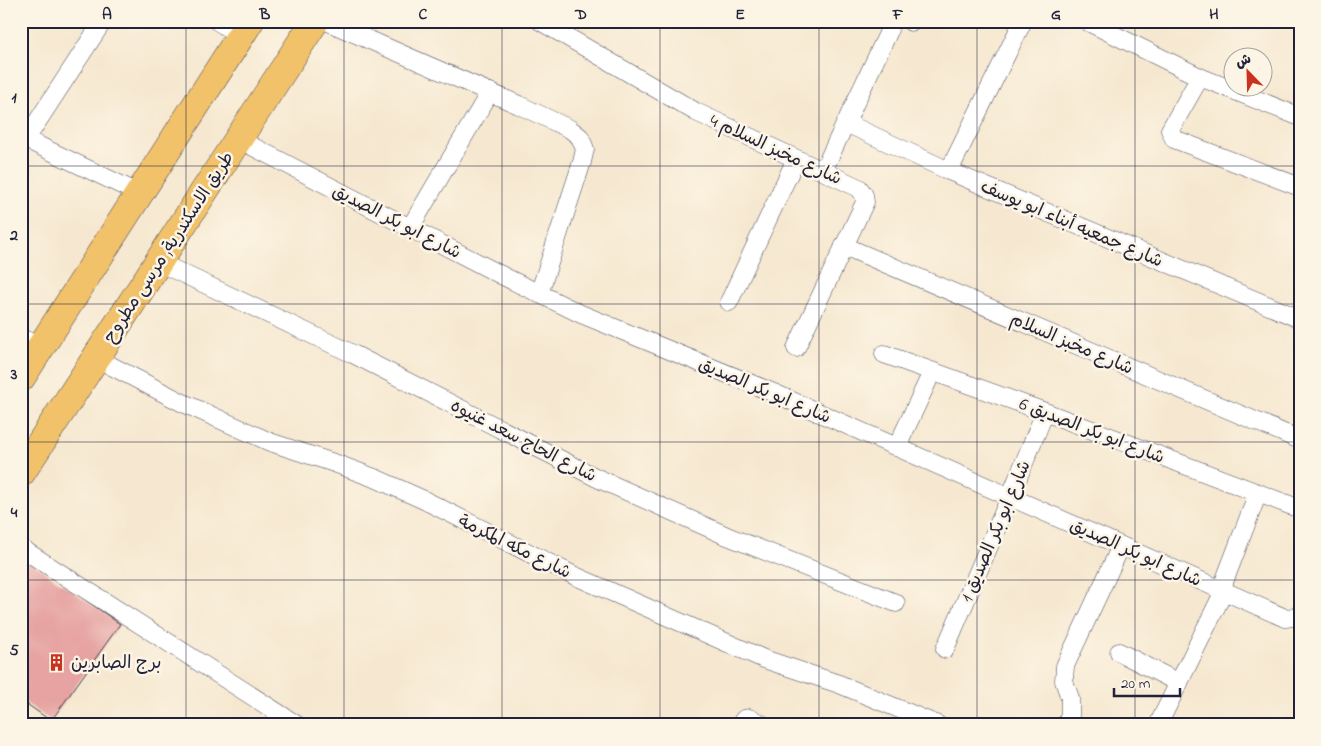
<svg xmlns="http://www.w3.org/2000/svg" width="1321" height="746" font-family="'Indie Flower','Playpen Sans Arabic',sans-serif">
  <rect width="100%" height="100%" fill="#fcf5e5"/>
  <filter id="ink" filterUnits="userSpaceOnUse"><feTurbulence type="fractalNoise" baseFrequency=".02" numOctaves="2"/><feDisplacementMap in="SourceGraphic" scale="10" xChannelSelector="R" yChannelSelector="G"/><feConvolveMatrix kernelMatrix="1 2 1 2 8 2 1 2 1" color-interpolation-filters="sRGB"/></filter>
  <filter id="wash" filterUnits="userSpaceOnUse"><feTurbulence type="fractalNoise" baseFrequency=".0096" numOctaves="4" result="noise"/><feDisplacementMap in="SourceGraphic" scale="20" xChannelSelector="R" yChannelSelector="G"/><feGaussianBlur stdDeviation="1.12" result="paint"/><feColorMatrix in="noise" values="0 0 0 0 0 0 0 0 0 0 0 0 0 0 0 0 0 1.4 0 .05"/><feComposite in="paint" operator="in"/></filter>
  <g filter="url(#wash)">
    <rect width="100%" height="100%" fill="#f6e8d0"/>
    <g id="blocks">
      <path fill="#e6a3a1" d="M21,555L120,624L51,721L21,700Z"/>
    </g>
  </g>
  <g filter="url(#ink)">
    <use href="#blocks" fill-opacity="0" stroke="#424051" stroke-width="1"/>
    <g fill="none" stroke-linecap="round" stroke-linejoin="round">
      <defs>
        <g id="minor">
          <path d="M217,21L241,36"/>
          <path d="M326,21L519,105L570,129L580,137L585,149L582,162L539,294"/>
          <path d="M540,21L696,112L859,188L864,195L865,202L796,348"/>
          <path d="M1086,21L1200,77L1300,117"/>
          <path d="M911,22L912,21"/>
          <path d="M1200,77L1170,130L1174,139L1300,187"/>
          <path d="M846,123L949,171L1300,319"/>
          <path d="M21,137L140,194"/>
          <path d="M26,139L103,21"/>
          <path d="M238,139L505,277L581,314L774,393L1285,618L1294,617L1300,614"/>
          <path d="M823,171L889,31"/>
          <path d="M949,171L1023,21"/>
          <path d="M410,228L490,92"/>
          <path d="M844,246L1300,440"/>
          <path d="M158,262L353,354L597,478L727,536L896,603"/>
          <path d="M729,302L796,159"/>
          <path d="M21,338L42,347"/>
          <path d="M884,354L1045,412L1300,509"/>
          <path d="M96,358L181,402L270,442L337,464L377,479L424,500L573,575L764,659L839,684L938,725"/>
          <path d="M897,447L932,372"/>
          <path d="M21,548L297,725"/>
          <path d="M1221,590L1258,493"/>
          <path d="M945,649L1010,497L1045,412"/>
          <path d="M1119,652L1179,683"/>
          <path d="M1159,723L1224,591"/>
          <path d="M740,725L744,719L749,718L764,725"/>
          <path d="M1066,725L1070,715V698L1064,681L1065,666L1121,546"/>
        </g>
        <g id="primary">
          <path d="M21,378L250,21"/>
          <path d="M21,473L315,21"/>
        </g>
      </defs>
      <use href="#minor" stroke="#424051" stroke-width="19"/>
      <use href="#primary" stroke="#424051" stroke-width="29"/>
      <use href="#minor" stroke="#fff" stroke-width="18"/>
      <use href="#primary" stroke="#f2c26a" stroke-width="28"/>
    </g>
  </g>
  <path fill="none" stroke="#22223b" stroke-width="1" stroke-opacity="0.55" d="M186,21V725M344,21V725M502,21V725M660,21V725M819,21V725M977,21V725M1135,21V725M21,166H1300M21,304H1300M21,442H1300M21,580H1300"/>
  <defs>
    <symbol id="building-bare" viewBox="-9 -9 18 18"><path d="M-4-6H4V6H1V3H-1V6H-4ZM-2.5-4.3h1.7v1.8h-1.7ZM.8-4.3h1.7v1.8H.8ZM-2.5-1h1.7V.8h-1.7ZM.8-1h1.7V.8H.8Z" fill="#c8321e" stroke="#fcf5e5" stroke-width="2.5" paint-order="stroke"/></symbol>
  </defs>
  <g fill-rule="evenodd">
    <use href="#building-bare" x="44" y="650" width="25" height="25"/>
  </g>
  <g text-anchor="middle" stroke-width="5" stroke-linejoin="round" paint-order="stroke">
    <g font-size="18" fill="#22223b" stroke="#fcf5e5">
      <text transform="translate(776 149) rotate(25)" y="6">شارع مخبز السلام 4</text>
      <text transform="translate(397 221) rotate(27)" y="6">شارع ابو بكر الصديق</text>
      <text transform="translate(1072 223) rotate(23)" y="6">شارع جمعيه أبناء ابو يوسف</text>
      <text transform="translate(168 247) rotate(-57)" y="6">طريق الاسكندرية, مرسى مطروح</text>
      <text transform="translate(1072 343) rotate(23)" y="6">شارع مخبز السلام</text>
      <text transform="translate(765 390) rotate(23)" y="6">شارع ابو بكر الصديق</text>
      <text transform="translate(1092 430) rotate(21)" y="6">شارع ابو بكر الصديق 6</text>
      <text transform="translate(524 440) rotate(27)" y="6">شارع الحاج سعد غنيوه</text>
      <text transform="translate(995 531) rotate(-67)" y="6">شارع ابو بكر الصديق 1</text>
      <text transform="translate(515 546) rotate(26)" y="6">شارع مكه المكرمة</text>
      <text transform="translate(1136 552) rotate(24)" y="6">شارع ابو بكر الصديق</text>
    </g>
    <g font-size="18" fill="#22223b" stroke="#fcf5e5" text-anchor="start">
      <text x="71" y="668">برج الصابرين</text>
    </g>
  </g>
  <rect width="1321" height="746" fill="none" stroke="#fcf5e5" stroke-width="55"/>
  <g transform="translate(1248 72) rotate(337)"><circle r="24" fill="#fcf5e5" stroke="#a5a1a1"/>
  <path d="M0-4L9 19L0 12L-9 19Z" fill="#c8321e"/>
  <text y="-8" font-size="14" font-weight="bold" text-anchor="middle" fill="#22223b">ش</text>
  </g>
  <path d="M1114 688v8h66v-8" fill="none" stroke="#22223b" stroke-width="2.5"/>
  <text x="1121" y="688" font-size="15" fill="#22223b" stroke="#fcf5e5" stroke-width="4" paint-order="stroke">20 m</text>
  <rect x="28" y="28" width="1266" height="690" fill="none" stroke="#22223b" stroke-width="2"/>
  <g font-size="16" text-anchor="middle" font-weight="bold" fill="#22223b">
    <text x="107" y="19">A</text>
    <text x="265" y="19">B</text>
    <text x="423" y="19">C</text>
    <text x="581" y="19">D</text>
    <text x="740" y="19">E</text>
    <text x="898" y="19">F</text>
    <text x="1056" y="19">G</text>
    <text x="1214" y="19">H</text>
    <text x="14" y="102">1</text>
    <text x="14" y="240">2</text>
    <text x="14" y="379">3</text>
    <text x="14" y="517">4</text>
    <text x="14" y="655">5</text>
  </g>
</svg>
